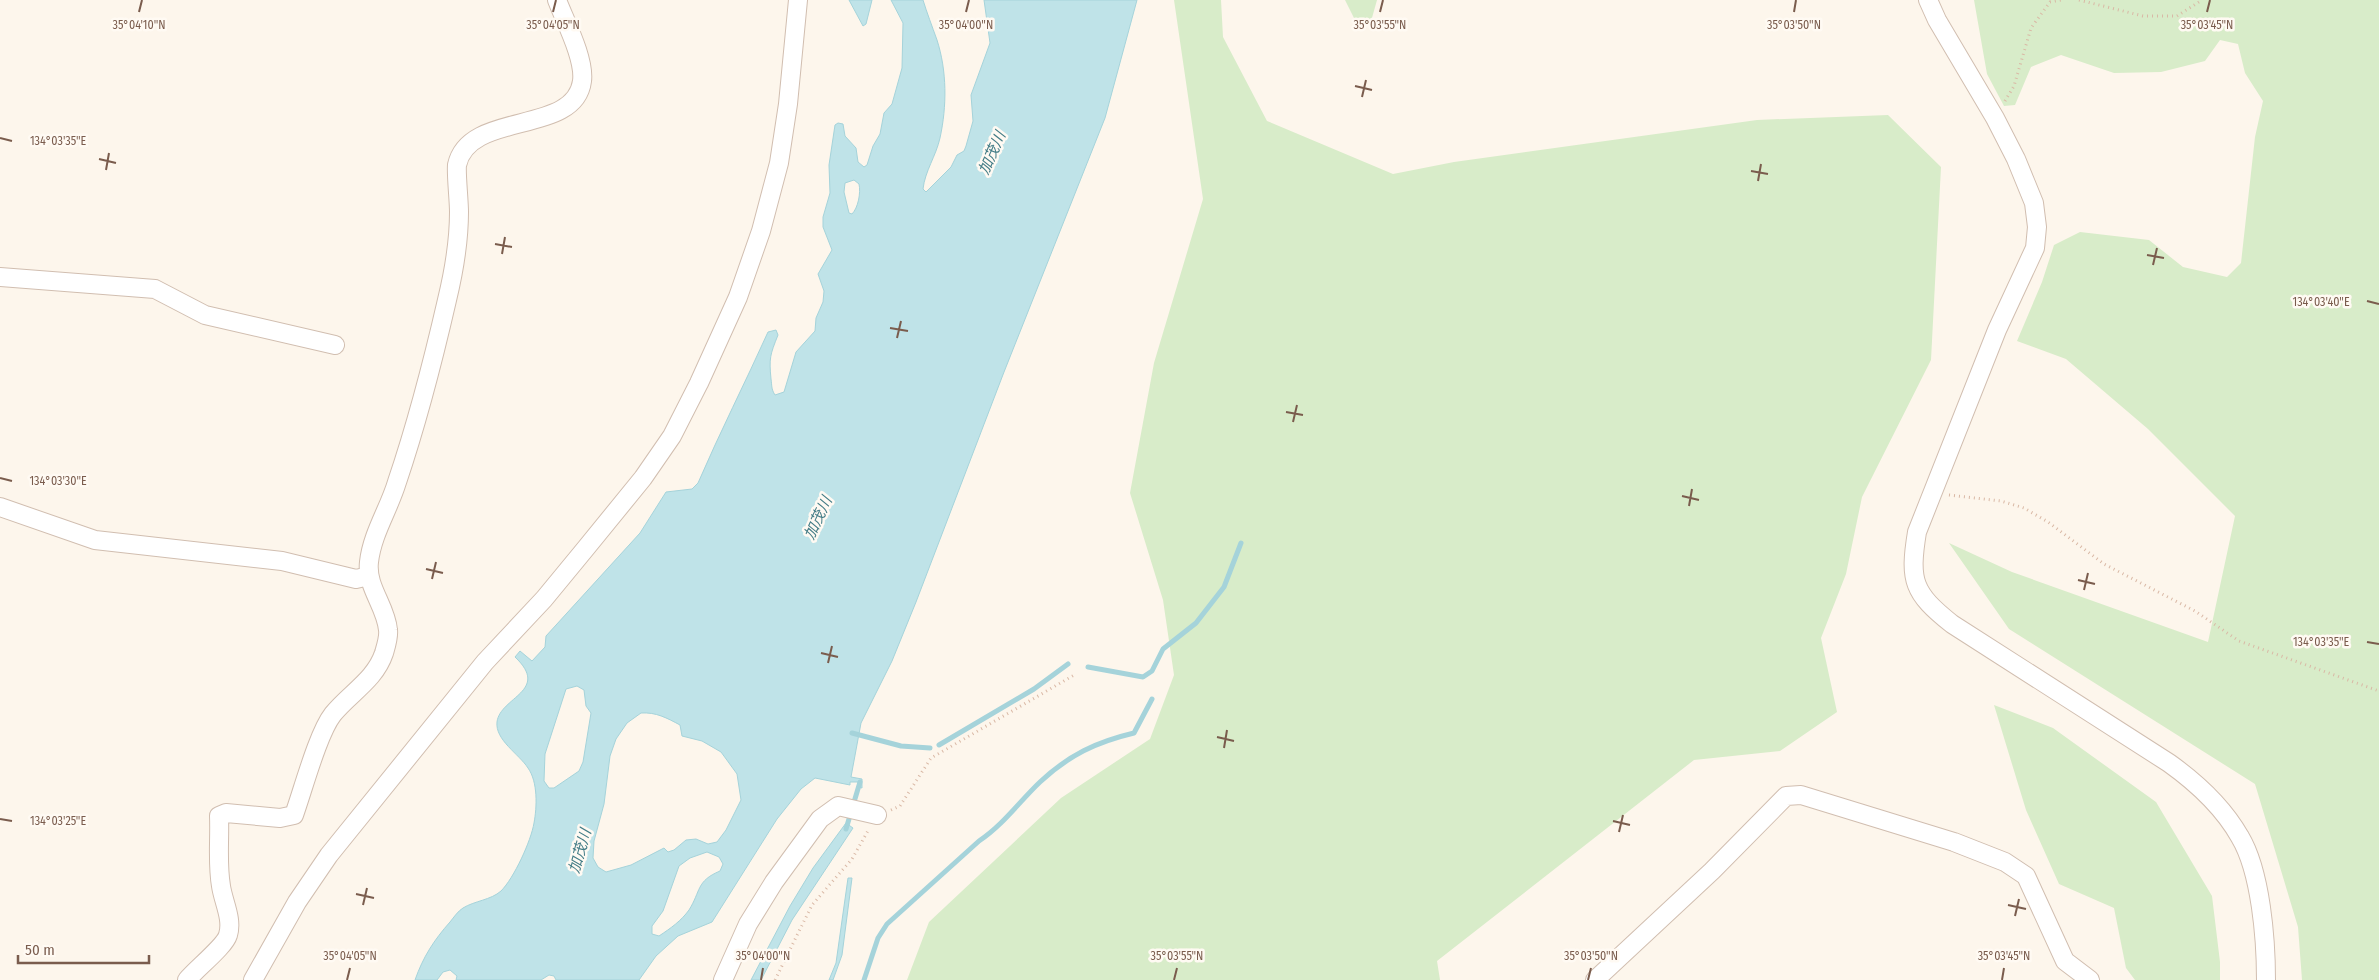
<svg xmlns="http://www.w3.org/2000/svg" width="2379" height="980" font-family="'Fira Sans Condensed','Noto Sans JP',sans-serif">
  <rect width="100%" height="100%" fill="#fdf6ec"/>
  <g fill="#d8ecc9">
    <path d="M1174,0H1221L1223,37L1267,121L1393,174L1454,162L1757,120L1888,115L1941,167L1931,360L1862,497L1846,574L1821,638L1837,712L1780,751L1694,760L1437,961L1440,980H907L929,922L1061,798L1150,739L1174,675L1163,600L1130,493L1154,363L1203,199Z"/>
    <path d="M1345,0H1377L1370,25L1356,22Z"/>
    <path d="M1974,0H2379V980H2302L2298,927L2255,784L2009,629L1949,543L2012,572L2208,642L2235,516L2148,429L2066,359L2017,341L2042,282L2054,245L2080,232L2149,240L2183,267L2227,277L2241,263L2255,137L2263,101L2245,73L2238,44L2220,40L2205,61L2161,72L2114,73L2061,55L2031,67L2015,105L2004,106L1987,74Z"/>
    <path d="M1994,705L2053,728L2156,802L2212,896L2220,962V980H2135L2126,968L2114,908L2059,884L2026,810Z"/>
  </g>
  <g fill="#bfe3e8" stroke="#a5d3da" fill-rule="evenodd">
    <path d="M849,0H872L866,24L863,26Z"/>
    <path d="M891,0H923C927,13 932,26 937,40C947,71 947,106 940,138C936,156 925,171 923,189L926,192L951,167L957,155L964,151L966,146L973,121L971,95L990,43L984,0H1137L1105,118L1004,372L916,602L892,661L861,723L851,777L862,779V788L858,787V782H850V785L815,778L801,789L777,819L712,922L678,936L656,956L639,980H556L554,976L549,975L541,980H456L457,976L450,970L443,972L437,980H415C423,957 434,940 450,922C454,917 458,911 463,908C474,901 491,900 501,891C514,878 531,841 534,823C537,807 538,782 528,768C519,754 495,740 497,722C500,697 551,691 515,657L520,651L532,661L545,647L546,636L640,533L666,492L692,489L698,483C720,432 745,383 768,332L776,330L778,335C770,355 769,358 771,379C772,385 771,389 775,395L784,392L796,352L815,331L816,318L823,302L824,291L818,274L832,250L823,227V217L830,193L829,165L835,125L838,123L843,124L845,136L856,148L858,162L864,167L867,165L873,146L880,134L884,113L892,104L902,68L903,23ZM854,180L859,184C861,193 858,208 852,214L849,213L844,192L845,183ZM577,686L584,690L586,706L591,713L583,762L579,771L554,788H549L544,781L545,754L566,689ZM641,713C656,712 667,718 680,725L682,736L702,741L721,752L737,774L741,800L726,830L717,842L708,844L696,839L686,840L674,850L668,852L664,848L631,865L606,872L598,867L593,858L594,841L604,804L610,756L616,739L627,723ZM707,852L719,857L723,864L720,871C696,881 701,891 689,910C681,921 671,928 659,936L652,934V926L663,911L679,866L690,858Z"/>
    <path d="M846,823L853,828L792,920L761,980H751L790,906L813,868Z"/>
    <path d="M848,878H852L842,955L833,980H829L836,963Z"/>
  </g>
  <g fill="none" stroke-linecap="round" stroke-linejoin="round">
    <g stroke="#a5d3da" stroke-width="5">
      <path d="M1088,667L1143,677L1152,671L1163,649L1196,623L1224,587L1241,543"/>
      <path d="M852,733L901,746L930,748"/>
      <path d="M939,745L1034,689L1068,664"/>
      <path d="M846,829L860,782"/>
      <path d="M864,980L878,938L887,924L979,841C1003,825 1019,802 1040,782C1069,755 1096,742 1134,733L1152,699"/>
    </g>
    <defs>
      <g id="minor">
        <path d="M1928,0L1937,20L1995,118L2016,159L2034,203L2037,227L2035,248L1997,330L1917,532C1909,581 1913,593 1952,624L2169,763C2197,783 2223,807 2240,837C2261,872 2266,940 2266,980"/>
        <path d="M0,277L155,289L205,315L335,345"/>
        <path d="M0,507L95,540L282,561L356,579L369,576"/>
        <path d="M187,980C196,969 225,946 228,935C233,919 223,901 221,886C217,863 220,839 219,816L226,813L280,818L294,815C303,790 318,733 333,714C350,693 375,680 384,653C386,646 389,637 388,630C386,606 366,587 369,562C372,534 389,509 397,482C417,423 433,361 447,300C454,271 459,242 459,212C459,200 456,174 457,165C469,110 575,136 582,81C585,59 565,21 557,0"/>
        <path d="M253,980L297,902L329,855L485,662L544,599L586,548L643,478L672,436L699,383L738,297L761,231L779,163L788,104L798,0"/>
        <path d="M723,980L748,924L774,882L820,819L838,806L877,815"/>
        <path d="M1595,980L1712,871L1786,796L1801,795L1954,842L2005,862L2026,876L2065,961L2090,980"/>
      </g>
    </defs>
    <use href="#minor" stroke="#d1beb0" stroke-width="20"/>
    <g stroke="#d9b8a5" stroke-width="3" stroke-dasharray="1 4" stroke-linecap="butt">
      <path d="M2079,0L2143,16H2177L2202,0"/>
      <path d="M2005,101L2014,86L2031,28L2050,2L2061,0"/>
      <path d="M1949,495L2001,501L2024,508L2048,522L2104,564L2195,611L2239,641L2379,691"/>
      <path d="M891,810L900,806L931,758L1076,674"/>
      <path d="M775,980L812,905L852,859L869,829"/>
    </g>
    <use href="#minor" stroke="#fff" stroke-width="18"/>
  </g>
  <path fill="none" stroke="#7a5c4d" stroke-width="2" d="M139,12L142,0M553,12L556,0M966,12L969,0M1380,12L1383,0M1794,12L1796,0M2207,12L2210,0M1355,86L1372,90M1362,97L1366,80M0,138L12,141M99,159L116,163M106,170L109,153M1751,171L1768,174M1758,181L1761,164M495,244L512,247M502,254L505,237M2147,255L2164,258M2153,265L2157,248M2367,301L2379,304M890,328L908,331M897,338L901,321M1286,412L1303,415M1293,422L1297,405M0,478L12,481M1682,496L1699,500M1689,506L1692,489M426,569L443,573M432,579L436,562M2078,580L2095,584M2084,590L2088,573M2367,642L2379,644M821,653L838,657M828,663L832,646M1217,737L1234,741M1224,748L1227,730M0,819L12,821M1613,821L1630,825M1619,832L1623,815M356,894L374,898M363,905L367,888M2008,905L2026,909M2015,916L2019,899M347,980L350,968M761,980L763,968M1174,980L1177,968M1588,980L1591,968M2002,980L2004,968"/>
  <g text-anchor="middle" stroke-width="5" stroke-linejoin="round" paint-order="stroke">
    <g font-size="15" font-style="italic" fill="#437c86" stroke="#fffaf3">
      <text transform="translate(992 153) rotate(-66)" y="5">加茂川</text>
      <text transform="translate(818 518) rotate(-65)" y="5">加茂川</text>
      <text transform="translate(580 851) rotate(-74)" y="5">加茂川</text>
    </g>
  </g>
  <g font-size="12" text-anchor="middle" fill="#7a5c4d" stroke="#fffaf3" stroke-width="5" stroke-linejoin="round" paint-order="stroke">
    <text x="139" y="29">35°04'10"N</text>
    <text x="553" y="29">35°04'05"N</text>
    <text x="966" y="29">35°04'00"N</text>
    <text x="1380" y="29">35°03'55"N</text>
    <text x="1794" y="29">35°03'50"N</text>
    <text x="2207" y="29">35°03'45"N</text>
    <text x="58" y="145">134°03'35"E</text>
    <text x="2321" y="306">134°03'40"E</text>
    <text x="58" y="485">134°03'30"E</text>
    <text x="2321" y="646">134°03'35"E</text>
    <text x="58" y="825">134°03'25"E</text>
    <text x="350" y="960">35°04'05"N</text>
    <text x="763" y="960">35°04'00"N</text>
    <text x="1177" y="960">35°03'55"N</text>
    <text x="1591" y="960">35°03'50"N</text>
    <text x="2004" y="960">35°03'45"N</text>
  </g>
  <path d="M18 955v8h131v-8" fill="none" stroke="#7a5c4d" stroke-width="2.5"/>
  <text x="25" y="955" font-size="15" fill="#7a5c4d" stroke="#fffaf3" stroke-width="4" paint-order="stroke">50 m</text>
</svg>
